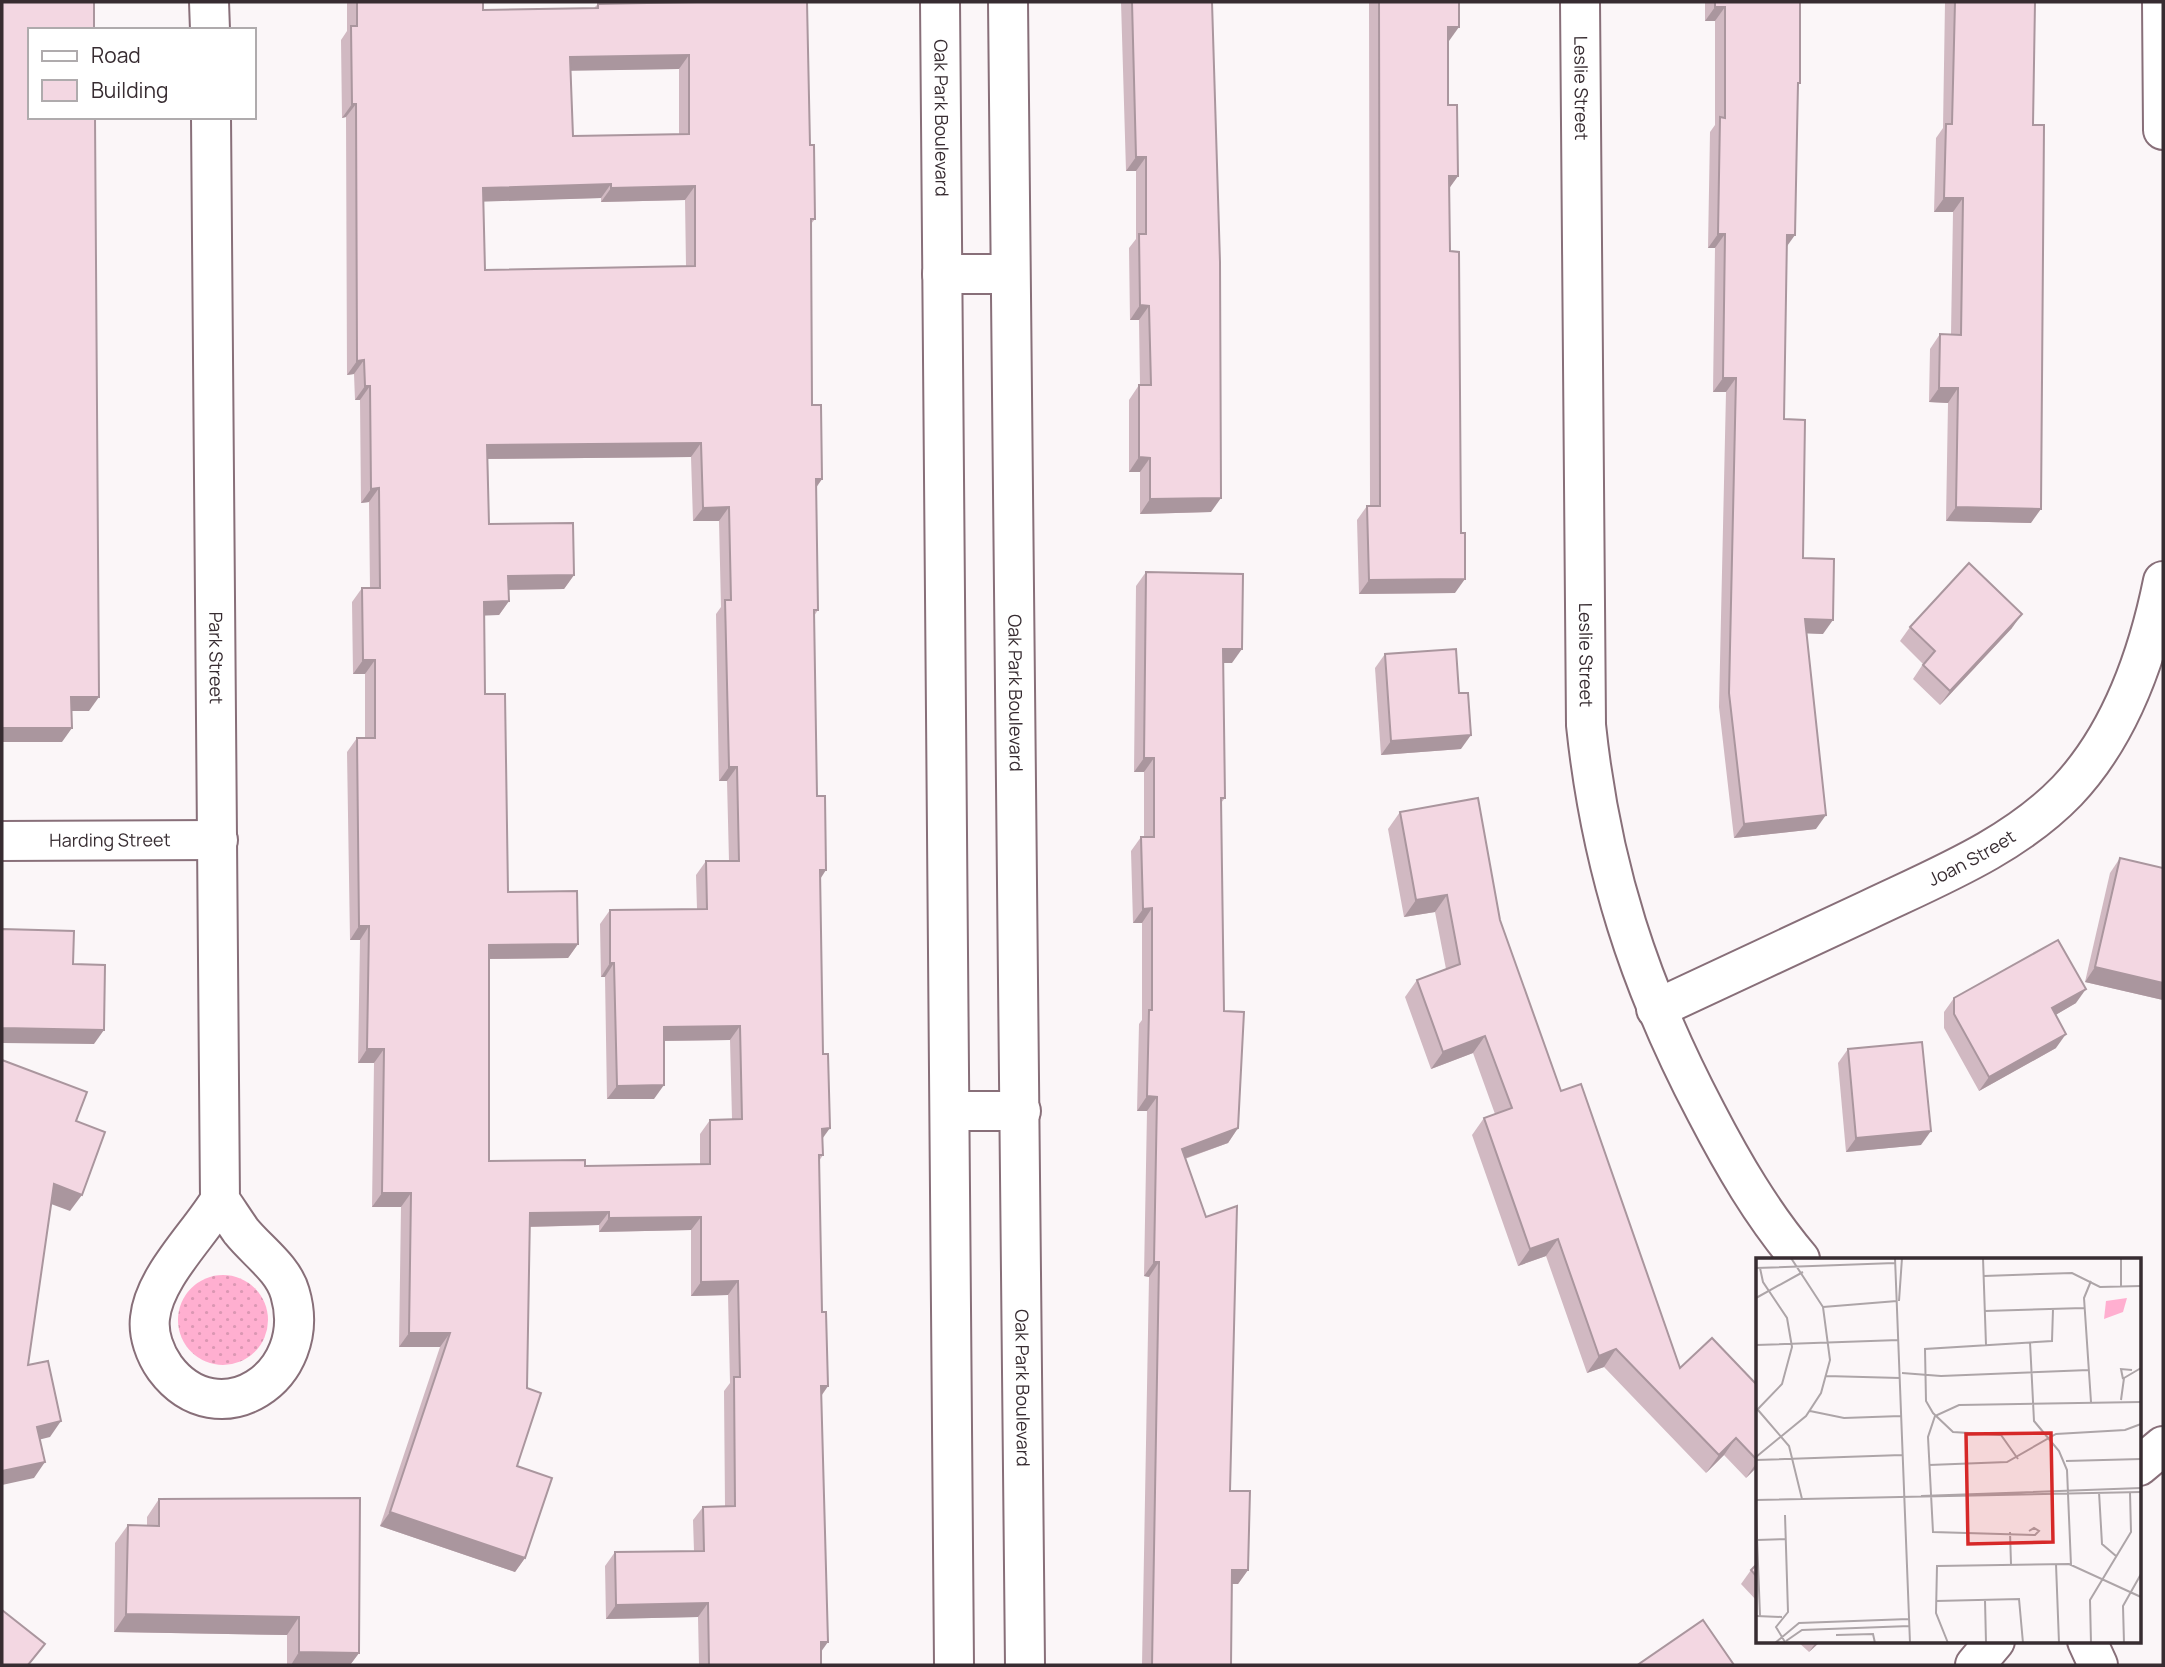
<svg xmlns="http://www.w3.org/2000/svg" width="2165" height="1667" font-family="Manrope,sans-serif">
  <defs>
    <pattern id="green-dots" width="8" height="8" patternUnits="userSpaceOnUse" patternTransform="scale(1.75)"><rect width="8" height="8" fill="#ffafd0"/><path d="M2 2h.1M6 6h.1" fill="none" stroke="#db97b3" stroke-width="1.8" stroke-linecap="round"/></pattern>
  </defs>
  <rect width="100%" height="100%" fill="#fbf6f8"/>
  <circle fill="url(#green-dots)" cx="223" cy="1320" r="45"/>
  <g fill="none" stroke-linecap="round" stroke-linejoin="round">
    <defs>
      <g id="minor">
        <path d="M209,2L210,30"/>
        <path id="s1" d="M940,2L954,1665"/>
        <path id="s2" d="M1008,2L1025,1665"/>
        <path id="s3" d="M1580,2L1586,725C1601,867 1639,985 1706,1112C1733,1164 1762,1214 1800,1259"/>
        <path d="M2162,2L2163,130"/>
        <path id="s4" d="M211,117L220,1200C199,1235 154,1277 150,1318C148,1335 155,1354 165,1368C218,1439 315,1377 290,1293C283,1268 257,1251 241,1231C234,1221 227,1210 220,1200"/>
        <path d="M942,274H1010"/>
        <path id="s5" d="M2,841L218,840"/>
        <path id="s6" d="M1656,1009C1727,976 1797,943 1868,910C1937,877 2013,847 2067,791C2121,734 2148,655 2163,581"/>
        <path d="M951,1111H1021"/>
        <path d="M2139,1466L2163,1446"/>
        <path d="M2087,1641L2098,1665"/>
        <path d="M1975,1665L1995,1641"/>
      </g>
    </defs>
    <use href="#minor" stroke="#886f79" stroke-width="42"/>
    <use href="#minor" stroke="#fff" stroke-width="38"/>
  </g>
  <g fill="#d1b9c2" fill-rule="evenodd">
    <path d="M347,2H483V10L594,8L598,4L688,2H807L810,145L815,219L811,224L812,405L822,479L816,488L818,610L814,616L817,796L820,878L823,1155L819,1161L822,1312L828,1386L822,1395L821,1665H699L698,1617L606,1619L605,1566L615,1552L694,1551L693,1520L703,1507L725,1506L724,1391L730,1383L728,1295L691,1296V1230L599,1232V1225L530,1227L517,1466L525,1558L515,1572L380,1526L440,1347H399L401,1207H372L374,1063H358L360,940H350L347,752L357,738H365V674H353L352,602L362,588H370L369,502L361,503L360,400H355L354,374L347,375L346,117L342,118L341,40L347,31ZM679,69V134L573,136L571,70ZM601,198V202L685,200L686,266L485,270L483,201ZM691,457L693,521H719L721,607L716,614L719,781H727L729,861H706L696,875L697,909L610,910L600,924L601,977H605L607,1099H654L664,1041L730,1040L732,1119L710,1120L700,1134V1164L585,1166L489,1161V959L568,958L578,944L508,892L485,694L484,615H499L509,601L508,590L564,589L574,575L489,524L488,459Z"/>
    <path d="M1121,2H1212L1211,512L1140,514V472H1129V400L1139,385H1140L1139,320H1130L1129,248L1136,239V171H1126Z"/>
    <path d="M1369,2H1459L1448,41V105L1458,176L1449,188L1455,593L1359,594L1357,520L1367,506H1370Z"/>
    <path d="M1705,2H1800L1798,87L1787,247L1784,419L1803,558L1823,634L1807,633L1816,829L1734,838L1719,707L1726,392H1713L1715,248H1708L1710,132L1715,125V21H1705Z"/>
    <path d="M1945,2H2035L2033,125L2031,523L1946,521L1948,403L1929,402L1930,349L1940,334L1951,335L1953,212H1934L1936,138L1943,128Z"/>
    <path d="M1146,572L1232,663H1223L1225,798L1221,803L1224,1011L1238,1128L1228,1143L1185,1159L1230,1491L1248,1570L1238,1584H1232L1231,1665H1142L1149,1277L1144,1276L1147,1111H1137L1139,1024L1142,1020V923H1133L1131,851L1141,837H1144V772H1134L1136,586Z"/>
    <path d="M1910,627L2012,628L1940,705L1913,679L1923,664L1900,641Z"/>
    <path d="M1385,654L1461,749L1381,755L1375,668Z"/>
    <path d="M1400,812L1500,920L1561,1091L1680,1368L1757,1385V1467L1746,1478L1724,1455L1706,1473L1604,1367L1587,1373L1546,1256L1518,1266L1472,1135L1484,1118L1495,1114L1473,1053L1431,1069L1405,997L1417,980L1446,969L1435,912L1404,917L1388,829Z"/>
    <path d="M2120,858L2163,1000L2085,982L2110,873Z"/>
    <path d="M1954,998L2076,1003L2055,1015L2056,1048L1979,1091L1944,1028V1012Z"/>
    <path d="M1848,1049L1921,1145L1846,1152L1838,1063Z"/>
    <path d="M159,1499L359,1653L350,1665H287V1635L114,1632L115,1543L128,1525H147V1517Z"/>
    <path d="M1757,1564V1601L1741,1584L1751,1570Z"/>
    <path d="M1797,1641H1821L1809,1652Z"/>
  </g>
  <g fill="#aa969e">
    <path d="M1715,7H1725L1715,21H1705Z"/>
    <path d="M1448,27H1459L1449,41H1438Z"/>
    <path d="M689,55L679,69L560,71L570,57Z"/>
    <path d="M352,104H356L346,117L342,118Z"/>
    <path d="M1136,157H1146L1136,171H1126Z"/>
    <path d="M1449,176H1458L1448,190Z"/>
    <path d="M611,184L601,198L473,202L483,188Z"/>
    <path d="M695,186L685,200L601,202L611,188Z"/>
    <path d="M1944,198H1963L1953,212H1934Z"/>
    <path d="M1718,234H1725L1715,248H1708Z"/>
    <path d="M1787,235H1795L1785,249Z"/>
    <path d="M1140,305L1149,306L1139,320H1130Z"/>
    <path d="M364,360L354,374L347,375L357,361Z"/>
    <path d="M1723,378H1736L1726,392H1713Z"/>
    <path d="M365,386H370L360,400H355Z"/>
    <path d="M1939,388H1958L1948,403L1929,402Z"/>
    <path d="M701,443L691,457L477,459L487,445Z"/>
    <path d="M1139,457L1150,458L1140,472H1129Z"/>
    <path d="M816,479H822L812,493Z"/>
    <path d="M379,488L369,502L361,503L371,489Z"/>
    <path d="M1221,498L1211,512L1140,514L1150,499Z"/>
    <path d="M729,507L719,521H693L703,508Z"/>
    <path d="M1956,507L2041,509L2031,523L1946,521Z"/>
    <path d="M574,575L564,589L498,590L508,576Z"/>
    <path d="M1465,579L1455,593L1359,594L1369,580Z"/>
    <path d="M509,601L499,615L474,616L484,602Z"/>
    <path d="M2022,614L2012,628L1940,705L1950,691Z"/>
    <path d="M1805,619L1833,620L1823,634L1795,633Z"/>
    <path d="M1223,649H1242L1232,663H1213Z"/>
    <path d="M363,660H375L365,674H353Z"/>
    <path d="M71,697H99L89,711H61Z"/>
    <path d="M2,728H72L62,742H2Z"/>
    <path d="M1471,735L1461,749L1381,755L1391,741Z"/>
    <path d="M1144,758H1154L1144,772H1134Z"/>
    <path d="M729,767H737L727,781H719Z"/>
    <path d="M1826,815L1816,829L1734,838L1744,824Z"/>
    <path d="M820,870H826L817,884Z"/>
    <path d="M1447,895L1435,912L1404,917L1416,900Z"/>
    <path d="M1152,908L1142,923H1133L1143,909Z"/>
    <path d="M359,926H369L360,940H350Z"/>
    <path d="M578,944L568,958L479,959L489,945Z"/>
    <path d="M610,963H614L605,977H601Z"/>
    <path d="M2095,967L2163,983V1000L2085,982Z"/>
    <path d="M2086,989L2076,1003L2042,1023L2052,1008Z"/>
    <path d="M740,1026L730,1040L654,1041L664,1027Z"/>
    <path d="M2,1028L104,1030L94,1044L2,1043Z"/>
    <path d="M2066,1034L2056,1048L1979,1091L1989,1077Z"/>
    <path d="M1485,1036L1473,1053L1431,1069L1443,1052Z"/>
    <path d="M367,1049H384L374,1063H358Z"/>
    <path d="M664,1085L654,1099H607L617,1086Z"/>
    <path d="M1147,1096L1157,1097L1147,1111H1137Z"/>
    <path d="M830,1128L820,1142L822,1129Z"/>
    <path d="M1238,1128L1228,1143L1172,1163L1182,1149Z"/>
    <path d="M1931,1131L1921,1145L1846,1152L1856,1138Z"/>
    <path d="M54,1184L82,1195L70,1211L43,1201Z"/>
    <path d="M382,1193H411L401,1207H372Z"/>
    <path d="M609,1212L599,1225L520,1227L530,1213Z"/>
    <path d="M701,1217L691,1230L599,1232L609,1218Z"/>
    <path d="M1558,1239L1546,1256L1518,1266L1530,1249Z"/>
    <path d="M1154,1262H1159L1149,1277L1144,1276Z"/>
    <path d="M738,1281L728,1295L691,1296L701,1282Z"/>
    <path d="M409,1333H450L440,1347H399Z"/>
    <path d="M1616,1349L1604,1367L1587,1373L1599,1356Z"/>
    <path d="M821,1386H828L818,1400Z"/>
    <path d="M61,1421L50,1437L26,1443L37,1427Z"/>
    <path d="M1736,1438L1724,1455L1706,1473L1719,1455Z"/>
    <path d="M45,1462L34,1478L2,1485V1471Z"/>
    <path d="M1757,1462V1467L1746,1478Z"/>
    <path d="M390,1512L525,1558L515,1572L380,1526Z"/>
    <path d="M1232,1570H1248L1238,1584H1222Z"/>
    <path d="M708,1603L698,1617L606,1619L616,1605Z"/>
    <path d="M126,1614L299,1617L287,1635L114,1632Z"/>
    <path d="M1817,1641H1821L1809,1652Z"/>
    <path d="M821,1642H828L818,1656Z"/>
    <path d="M299,1652L359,1653L350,1665H291Z"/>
  </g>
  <g fill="#f3d7e2" stroke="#aa969e" stroke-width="2" fill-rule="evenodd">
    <path d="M2,2H94V30H30V117H95L99,697H71L72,728H2Z"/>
    <path d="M357,2H483V10L598,8V4L697,2H807L810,145H814L815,219H811L812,405H821L822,479H816L818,610H814L817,796H825L826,870H820L823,1054H828L830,1128L822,1129L823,1155H819L822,1312H826L828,1386H821L828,1642H821V1665H709L708,1603L616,1605L615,1552L704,1551L703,1507L735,1506L734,1377H740L738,1281L701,1282V1217L609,1218V1212L530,1213L527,1388L541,1393L517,1466L552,1478L525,1558L390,1512L450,1333H409L411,1193H382L384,1049H367L369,926H359L357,738H375V660H363L362,588H380L379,488L371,489L370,386H365L364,360L357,361L356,104H352L351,26H357ZM689,55V134L573,136L570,57ZM611,184V188L695,186V266L485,270L483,188ZM701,443L703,508L729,507L731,600H725L729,767H737L739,861H706L707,909L610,910V963H614L617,1086L664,1085V1027L740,1026L742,1119L710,1120V1164L585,1166V1160L489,1161V945L578,944L577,891L508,892L505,694H485L484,602L509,601L508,576L574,575L573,523L489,524L487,445Z"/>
    <path d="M1132,2H1212L1220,262L1221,498L1150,499V458L1139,457V385H1151L1149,306L1140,305L1139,234H1146V157H1136Z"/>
    <path d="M1379,2H1459V27H1448V105H1457L1458,176H1449L1450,251L1459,252L1461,533H1465V579L1369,580L1367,506H1380Z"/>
    <path d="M1715,2H1800V83H1798L1795,235H1787L1784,419L1805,420L1803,558L1834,559L1833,620L1805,619L1826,815L1744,824L1729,693L1736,378H1723L1725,234H1718L1720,117L1725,118V7H1715Z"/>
    <path d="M1955,2H2035L2033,125H2044L2041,509L1956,507L1958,388H1939L1940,334L1961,335L1963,198H1944L1946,124H1952Z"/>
    <path d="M1969,563L2022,614L1950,691L1923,665L1935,651L1910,627Z"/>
    <path d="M1146,572L1243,574L1242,649H1223L1225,798H1221L1224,1011L1244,1012L1238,1128L1182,1149L1206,1217L1237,1206L1230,1491H1250L1248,1570H1232L1231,1665H1152L1159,1262H1154L1157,1097L1147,1096L1149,1010H1152V908L1143,909L1141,837H1154V758H1144Z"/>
    <path d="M1456,649L1459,693H1468L1471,735L1391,741L1385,654Z"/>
    <path d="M1478,798L1500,920L1561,1091L1581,1084L1680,1368L1712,1338L1757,1385V1460L1736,1438L1719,1455L1616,1349L1599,1356L1558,1239L1530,1249L1484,1118L1512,1108L1485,1036L1443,1052L1417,980L1460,964L1447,895L1416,900L1400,812Z"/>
    <path d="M2120,858L2163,868V983L2095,967Z"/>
    <path d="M2,929L74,931L73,964L105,965L104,1030L2,1028Z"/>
    <path d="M2058,940L2086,989L2052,1008L2066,1034L1989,1077L1954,1014V998Z"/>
    <path d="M1922,1042L1931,1131L1856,1138L1848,1049Z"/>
    <path d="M2,1060L87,1092L76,1121L105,1132L82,1195L54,1184L28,1365L48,1361L61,1421L37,1427L45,1462L2,1471Z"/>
    <path d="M360,1498L359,1653L299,1652V1617L126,1614L128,1525L159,1526V1499Z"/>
    <path d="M1757,1564V1577L1751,1570Z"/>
    <path d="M2,1610L45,1644L28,1665H2Z"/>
    <path d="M1703,1620L1734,1665H1640L1639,1664Z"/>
  </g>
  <g text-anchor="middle" stroke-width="6" stroke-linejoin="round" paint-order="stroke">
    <g font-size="18" fill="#372c31" stroke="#fff">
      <text dy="6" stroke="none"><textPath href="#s3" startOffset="86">Leslie Street</textPath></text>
      <text dy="6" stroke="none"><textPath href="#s1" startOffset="116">Oak Park Boulevard</textPath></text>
      <text dy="6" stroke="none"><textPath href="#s3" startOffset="653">Leslie Street</textPath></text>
      <text dy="6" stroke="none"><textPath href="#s4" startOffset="541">Park Street</textPath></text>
      <text dy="6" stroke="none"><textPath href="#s2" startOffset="691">Oak Park Boulevard</textPath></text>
      <text dy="6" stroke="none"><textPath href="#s5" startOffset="108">Harding Street</textPath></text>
      <text dy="6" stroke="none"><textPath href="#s6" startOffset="350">Joan Street</textPath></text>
      <text dy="6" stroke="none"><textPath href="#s2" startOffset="1386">Oak Park Boulevard</textPath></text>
    </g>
  </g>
  <g transform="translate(1756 1258)">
    <rect width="385" height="385" fill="#fbf6f8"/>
    <path d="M371,40L367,54L348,61L350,43Z" fill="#ffafd0"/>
    <path fill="none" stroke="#ada5a8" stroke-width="2" d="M139,0L154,385M227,0L230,87M365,0V28M0,10L139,5M228,18L316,15L344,29L385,28M0,40L47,14M143,43L146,0M67,49L141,43M229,53L328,50M274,84L278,163L303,193L311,212L315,307M0,87L143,82M146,115L185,118L333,112M70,118L144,120M367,121L365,111L376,112M365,142L368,120L385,110M335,144L328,40L335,23M2,152L33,188L46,241M0,153L26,126L36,89L31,60L7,24L4,10M54,153L88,160L145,158M0,199L50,158L65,135L74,102L67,49L35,0M262,201L245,177L197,174L177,155L170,143L169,91L296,83L297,51M0,202L146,197M310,203L385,201M173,207L251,204L300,176L369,172L385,166M343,234L346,286L360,298M165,238L385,230M0,242L385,234M0,253L4,358M29,257L32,354L20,369L29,384M273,273L278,270L283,273L279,277L177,274L172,179L179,158L203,147L385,144M254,274L255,306M1,282L30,281M300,306L303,385M229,342L230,385M180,343L263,341L267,385M0,358L26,359M80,377L117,376L119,385M30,383L46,372L154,368M19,385L43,365L153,361M192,385L180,355L181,308L313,306L385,339M335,385L334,342L375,274L374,234M368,385L367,348L385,316"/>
    <path fill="#d62828" fill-opacity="0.15" stroke="#d62828" stroke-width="3.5" d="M295,175L297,284L212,286L210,176Z"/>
    <rect width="385" height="385" fill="none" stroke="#372c31" stroke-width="3.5"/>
  </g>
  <rect width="2165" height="1667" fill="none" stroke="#372c31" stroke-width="7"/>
  <rect x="28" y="28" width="228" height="91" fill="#ffffff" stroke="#afabad" stroke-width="2"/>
  <rect x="42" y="51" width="35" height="10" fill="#ffffff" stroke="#afabad" stroke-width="2"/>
  <text x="91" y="63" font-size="21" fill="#372c31">Road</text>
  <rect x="42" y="80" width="35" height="21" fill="#f3d7e2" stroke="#afabad" stroke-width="2"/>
  <text x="91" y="98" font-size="21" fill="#372c31">Building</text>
</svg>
